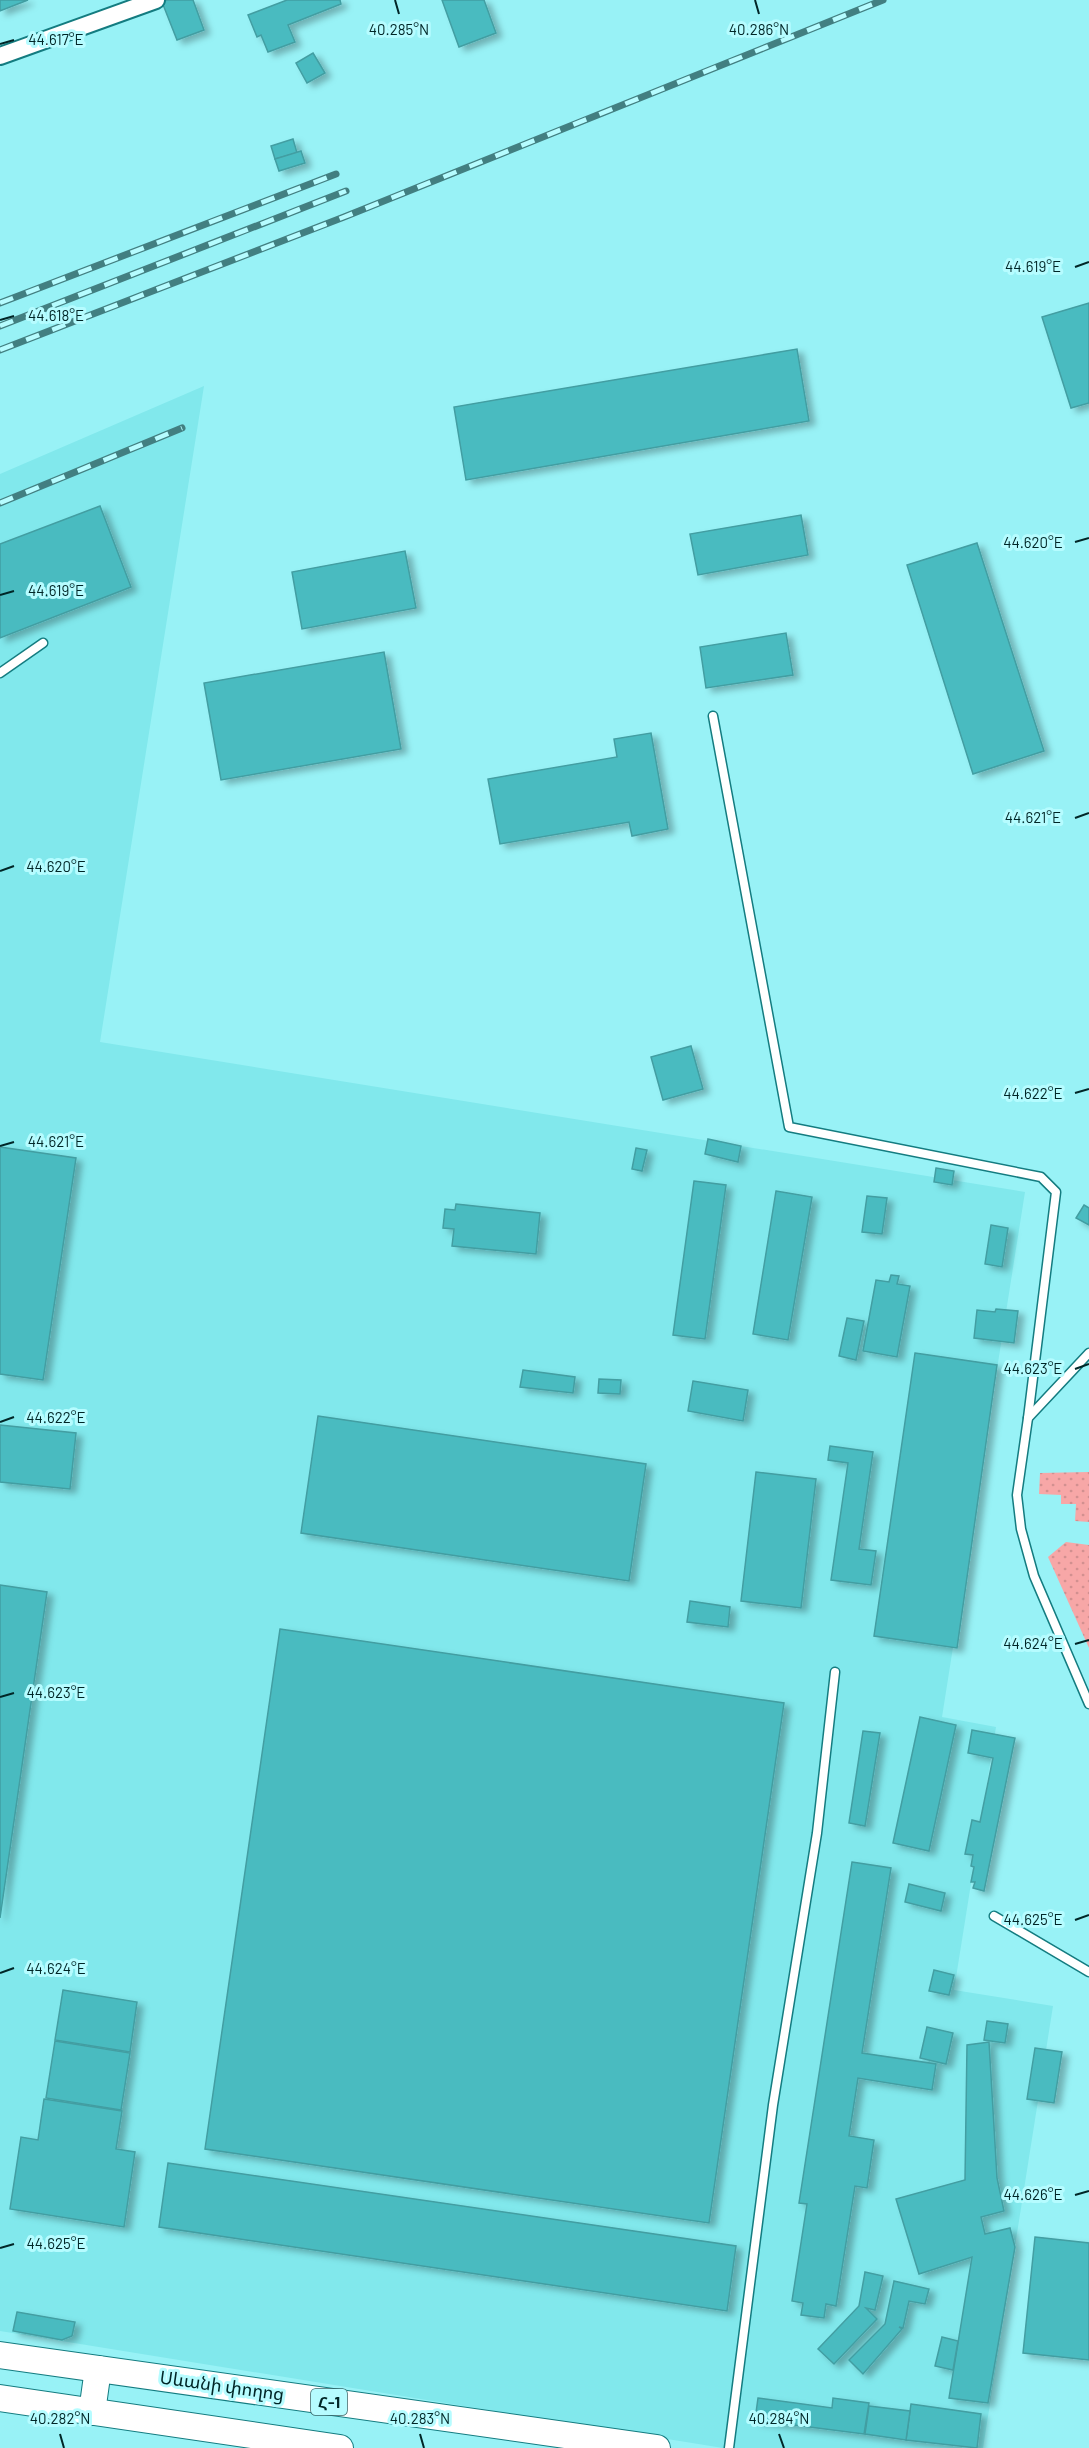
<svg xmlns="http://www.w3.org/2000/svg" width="1089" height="2448" font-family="Barlow,'Noto Sans Armenian',sans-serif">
  <defs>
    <pattern id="green-dots" width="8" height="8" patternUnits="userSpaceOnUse" patternTransform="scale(1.5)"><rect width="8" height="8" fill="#f7a7a7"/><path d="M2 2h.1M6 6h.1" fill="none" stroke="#d29090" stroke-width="1.8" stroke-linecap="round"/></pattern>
    <filter id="shadow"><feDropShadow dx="6" dy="4" stdDeviation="3" flood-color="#0004"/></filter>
  </defs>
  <rect width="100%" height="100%" fill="#98f2f6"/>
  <path fill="#81e8ec" d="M204,386L100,1042L1025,1192L942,1717L996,1727L954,1990L1053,2006L983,2448H723L0,2331V474Z"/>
  <g fill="url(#green-dots)">
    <path d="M1089,1472V1522L1075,1521L1076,1504H1061V1495L1039,1494L1040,1473Z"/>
    <path d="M1066,1542L1089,1545V1648L1048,1557Z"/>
  </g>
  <g fill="#4abbc0" stroke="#429ea2" stroke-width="1.5" filter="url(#shadow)">
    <path d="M0,0H28L0,11Z"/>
    <path d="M167,0H193L204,30L177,40L162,2Z"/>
    <path d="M287,0H340L341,4L288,25L295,42L268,52L261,35L257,37L248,15Z"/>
    <path d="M442,0H484L496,33L459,47Z"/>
    <path d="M313,53L325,73L307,83L296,63Z"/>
    <path d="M293,139L297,153L275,159L271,146Z"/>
    <path d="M301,151L305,163L279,171L275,159Z"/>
    <path d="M1089,303V403L1071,408L1042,317Z"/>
    <path d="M797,349L809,421L466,480L454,407Z"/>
    <path d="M100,506L131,587L0,638V544Z"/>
    <path d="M801,515L808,555L698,575L690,534Z"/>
    <path d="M977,543L1044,751L973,774L907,565Z"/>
    <path d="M405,551L416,608L302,629L292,572Z"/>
    <path d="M786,633L793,675L706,688L700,647Z"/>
    <path d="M384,652L401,749L221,780L204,683Z"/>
    <path d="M651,733L668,829L632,836L629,822L500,844L488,779L617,757L614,739Z"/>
    <path d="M691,1046L703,1089L663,1100L651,1057Z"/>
    <path d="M708,1139L741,1146L738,1162L705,1154Z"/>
    <path d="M0,1147L76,1158L43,1380L0,1374Z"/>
    <path d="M636,1148L647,1150L642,1171L632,1169Z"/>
    <path d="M936,1168L954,1171L952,1185L934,1182Z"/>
    <path d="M694,1181L726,1185L705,1339L673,1335Z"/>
    <path d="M776,1191L812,1197L788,1340L753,1334Z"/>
    <path d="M867,1196L887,1198L882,1234L862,1232Z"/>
    <path d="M456,1204L540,1213L536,1254L452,1246L454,1229L443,1228L445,1209L455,1210Z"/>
    <path d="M1084,1205L1089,1208V1225L1076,1218Z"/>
    <path d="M991,1225L1008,1228L1002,1267L985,1264Z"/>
    <path d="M891,1275L899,1276L897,1284L910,1286L897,1357L863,1351L876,1280L889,1282Z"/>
    <path d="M996,1309L1018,1311L1014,1343L974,1338L977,1310L995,1312Z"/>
    <path d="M847,1318L864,1321L856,1360L839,1356Z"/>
    <path d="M915,1353L997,1365L957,1648L874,1636Z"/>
    <path d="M523,1370L575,1377L573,1393L520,1387Z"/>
    <path d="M599,1379L621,1380L620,1394L598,1393Z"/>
    <path d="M693,1381L748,1390L743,1421L688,1411Z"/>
    <path d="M318,1416L646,1464L629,1581L301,1533Z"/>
    <path d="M0,1425L76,1433L70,1489L0,1482Z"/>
    <path d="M830,1446L873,1452L859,1549L876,1551L871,1585L831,1580L848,1463L828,1460Z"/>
    <path d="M756,1472L816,1479L801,1608L741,1601Z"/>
    <path d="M0,1585L47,1592L0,1918Z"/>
    <path d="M690,1601L730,1607L728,1627L687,1622Z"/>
    <path d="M280,1629L784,1703L709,2223L205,2149Z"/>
    <path d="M920,1717L956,1725L929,1851L893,1843Z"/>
    <path d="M972,1730L1015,1738L984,1891L973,1888L975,1882H971L974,1867L971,1866L973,1855L965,1854L972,1820L980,1822L993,1758L968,1753Z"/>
    <path d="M863,1731L880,1733L865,1826L849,1823Z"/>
    <path d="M852,1862L891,1868L862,2053L936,2064L932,2090L858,2078L849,2136L874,2140L867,2188L855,2186L836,2306L826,2304L824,2318L801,2315L803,2303L792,2301L807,2204L799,2203Z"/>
    <path d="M909,1884L945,1893L941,1911L905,1902Z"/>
    <path d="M934,1970L954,1975L949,1995L929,1991Z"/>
    <path d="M63,1990L137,2002L130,2052L55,2040Z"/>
    <path d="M987,2021L1008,2024L1005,2043L984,2040Z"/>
    <path d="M927,2027L953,2033L946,2064L920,2058Z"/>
    <path d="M55,2041L130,2053L121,2110L46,2098Z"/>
    <path d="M989,2042L997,2178L1004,2211L981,2217L985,2234L1010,2228L1015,2247L988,2403L949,2398L972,2257L919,2274L896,2199L965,2180L967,2045Z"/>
    <path d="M1035,2048L1062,2052L1054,2103L1027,2099Z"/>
    <path d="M44,2099L122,2111L116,2149L135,2152L124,2227L10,2209L21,2137L38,2140Z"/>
    <path d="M168,2163L736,2246L727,2311L159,2227Z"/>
    <path d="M1035,2237L1089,2243V2360L1023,2353Z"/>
    <path d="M865,2272L883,2276L875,2310L866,2308L877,2319L834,2364L818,2349L859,2306Z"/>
    <path d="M894,2281L929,2289L925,2304L909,2301L903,2328L899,2327L902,2329L863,2374L849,2360L885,2324Z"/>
    <path d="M17,2312L75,2322L72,2336L62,2340L13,2331Z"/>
    <path d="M942,2337L958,2341L953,2370L935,2366Z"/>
    <path d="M758,2398L832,2408L833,2398L869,2403L864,2434L755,2420Z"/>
    <path d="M911,2404L981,2414L977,2448L906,2440Z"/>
    <path d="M869,2406L910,2411L906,2440L865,2434Z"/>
  </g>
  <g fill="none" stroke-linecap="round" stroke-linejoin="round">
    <defs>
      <g id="lane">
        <path d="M0,673L43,643"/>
        <path d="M713,716L789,1127L1041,1177L1056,1192L1028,1418"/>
        <path d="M1089,1353L1028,1418L1017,1495L1021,1529L1034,1576L1089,1704"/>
        <path d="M994,1916L1089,1972"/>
        <path d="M729,2448L773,2105L817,1833L835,1672"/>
      </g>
      <path id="street" d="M0,56L156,0"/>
      <g id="primary">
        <path d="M0,2355L657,2448"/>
        <path d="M0,2398L340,2448"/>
        <path d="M92,2412L98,2369"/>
      </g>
    </defs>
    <use href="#lane" stroke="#147c80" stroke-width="11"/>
    <use href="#street" stroke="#147c80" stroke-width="20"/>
    <use href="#primary" stroke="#147c80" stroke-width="28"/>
    <use href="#lane" stroke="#fff" stroke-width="8"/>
    <use href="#street" stroke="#fff" stroke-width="16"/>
    <use href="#primary" stroke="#fff" stroke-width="26"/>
    <defs>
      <g id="rail">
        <path d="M0,303L336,174"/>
        <path d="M0,326L346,191"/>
        <path d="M0,350L344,217L883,0"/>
        <path d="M0,503L182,428"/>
      </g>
    </defs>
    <use href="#rail" stroke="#427f81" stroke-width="7"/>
    <use href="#rail" stroke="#b6fcff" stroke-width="4.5" stroke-dasharray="14" stroke-linecap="butt"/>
  </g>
  <path fill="none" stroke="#002627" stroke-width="2" d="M395,0L399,14M755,0L759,14M0,44L14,40M1075,267L1089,262M0,320L14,316M1075,542L1089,538M0,595L14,591M1075,818L1089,813M0,871L14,866M1075,1093L1089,1089M0,1146L14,1142M1075,1369L1089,1364M0,1422L14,1417M1075,1644L1089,1640M0,1697L14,1693M1075,1920L1089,1915M0,1973L14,1968M1075,2195L1089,2191M0,2248L14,2244M60,2434L64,2448M420,2434L424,2448M779,2434L784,2448"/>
  <g text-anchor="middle" stroke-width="6" stroke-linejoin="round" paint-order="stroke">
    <rect fill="#b6fcff" stroke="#376668" stroke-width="1.5" x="311" y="2389" width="36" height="26" rx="4.5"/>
    <g font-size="16" font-weight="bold" fill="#002627">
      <text x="329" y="2408">Հ-1</text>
    </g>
    <g font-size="18" fill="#002627" stroke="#b6fcff">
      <text transform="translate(222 2386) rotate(8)" y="6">Սևանի փողոց</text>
    </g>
  </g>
  <g font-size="15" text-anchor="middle" fill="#002627" stroke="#b6fcff" stroke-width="6" stroke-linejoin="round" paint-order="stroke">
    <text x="399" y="35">40.285°N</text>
    <text x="759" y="35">40.286°N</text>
    <text x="56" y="45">44.617°E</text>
    <text x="1033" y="272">44.619°E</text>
    <text x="56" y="321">44.618°E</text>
    <text x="1033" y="548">44.620°E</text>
    <text x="56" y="596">44.619°E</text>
    <text x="1033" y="823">44.621°E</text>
    <text x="56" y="872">44.620°E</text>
    <text x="1033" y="1099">44.622°E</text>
    <text x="56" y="1147">44.621°E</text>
    <text x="1033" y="1374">44.623°E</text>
    <text x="56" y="1423">44.622°E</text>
    <text x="1033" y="1649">44.624°E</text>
    <text x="56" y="1698">44.623°E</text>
    <text x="1033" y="1925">44.625°E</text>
    <text x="56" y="1974">44.624°E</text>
    <text x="1033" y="2200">44.626°E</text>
    <text x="56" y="2249">44.625°E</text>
    <text x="60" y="2424">40.282°N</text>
    <text x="420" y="2424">40.283°N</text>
    <text x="779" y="2424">40.284°N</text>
  </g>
</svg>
